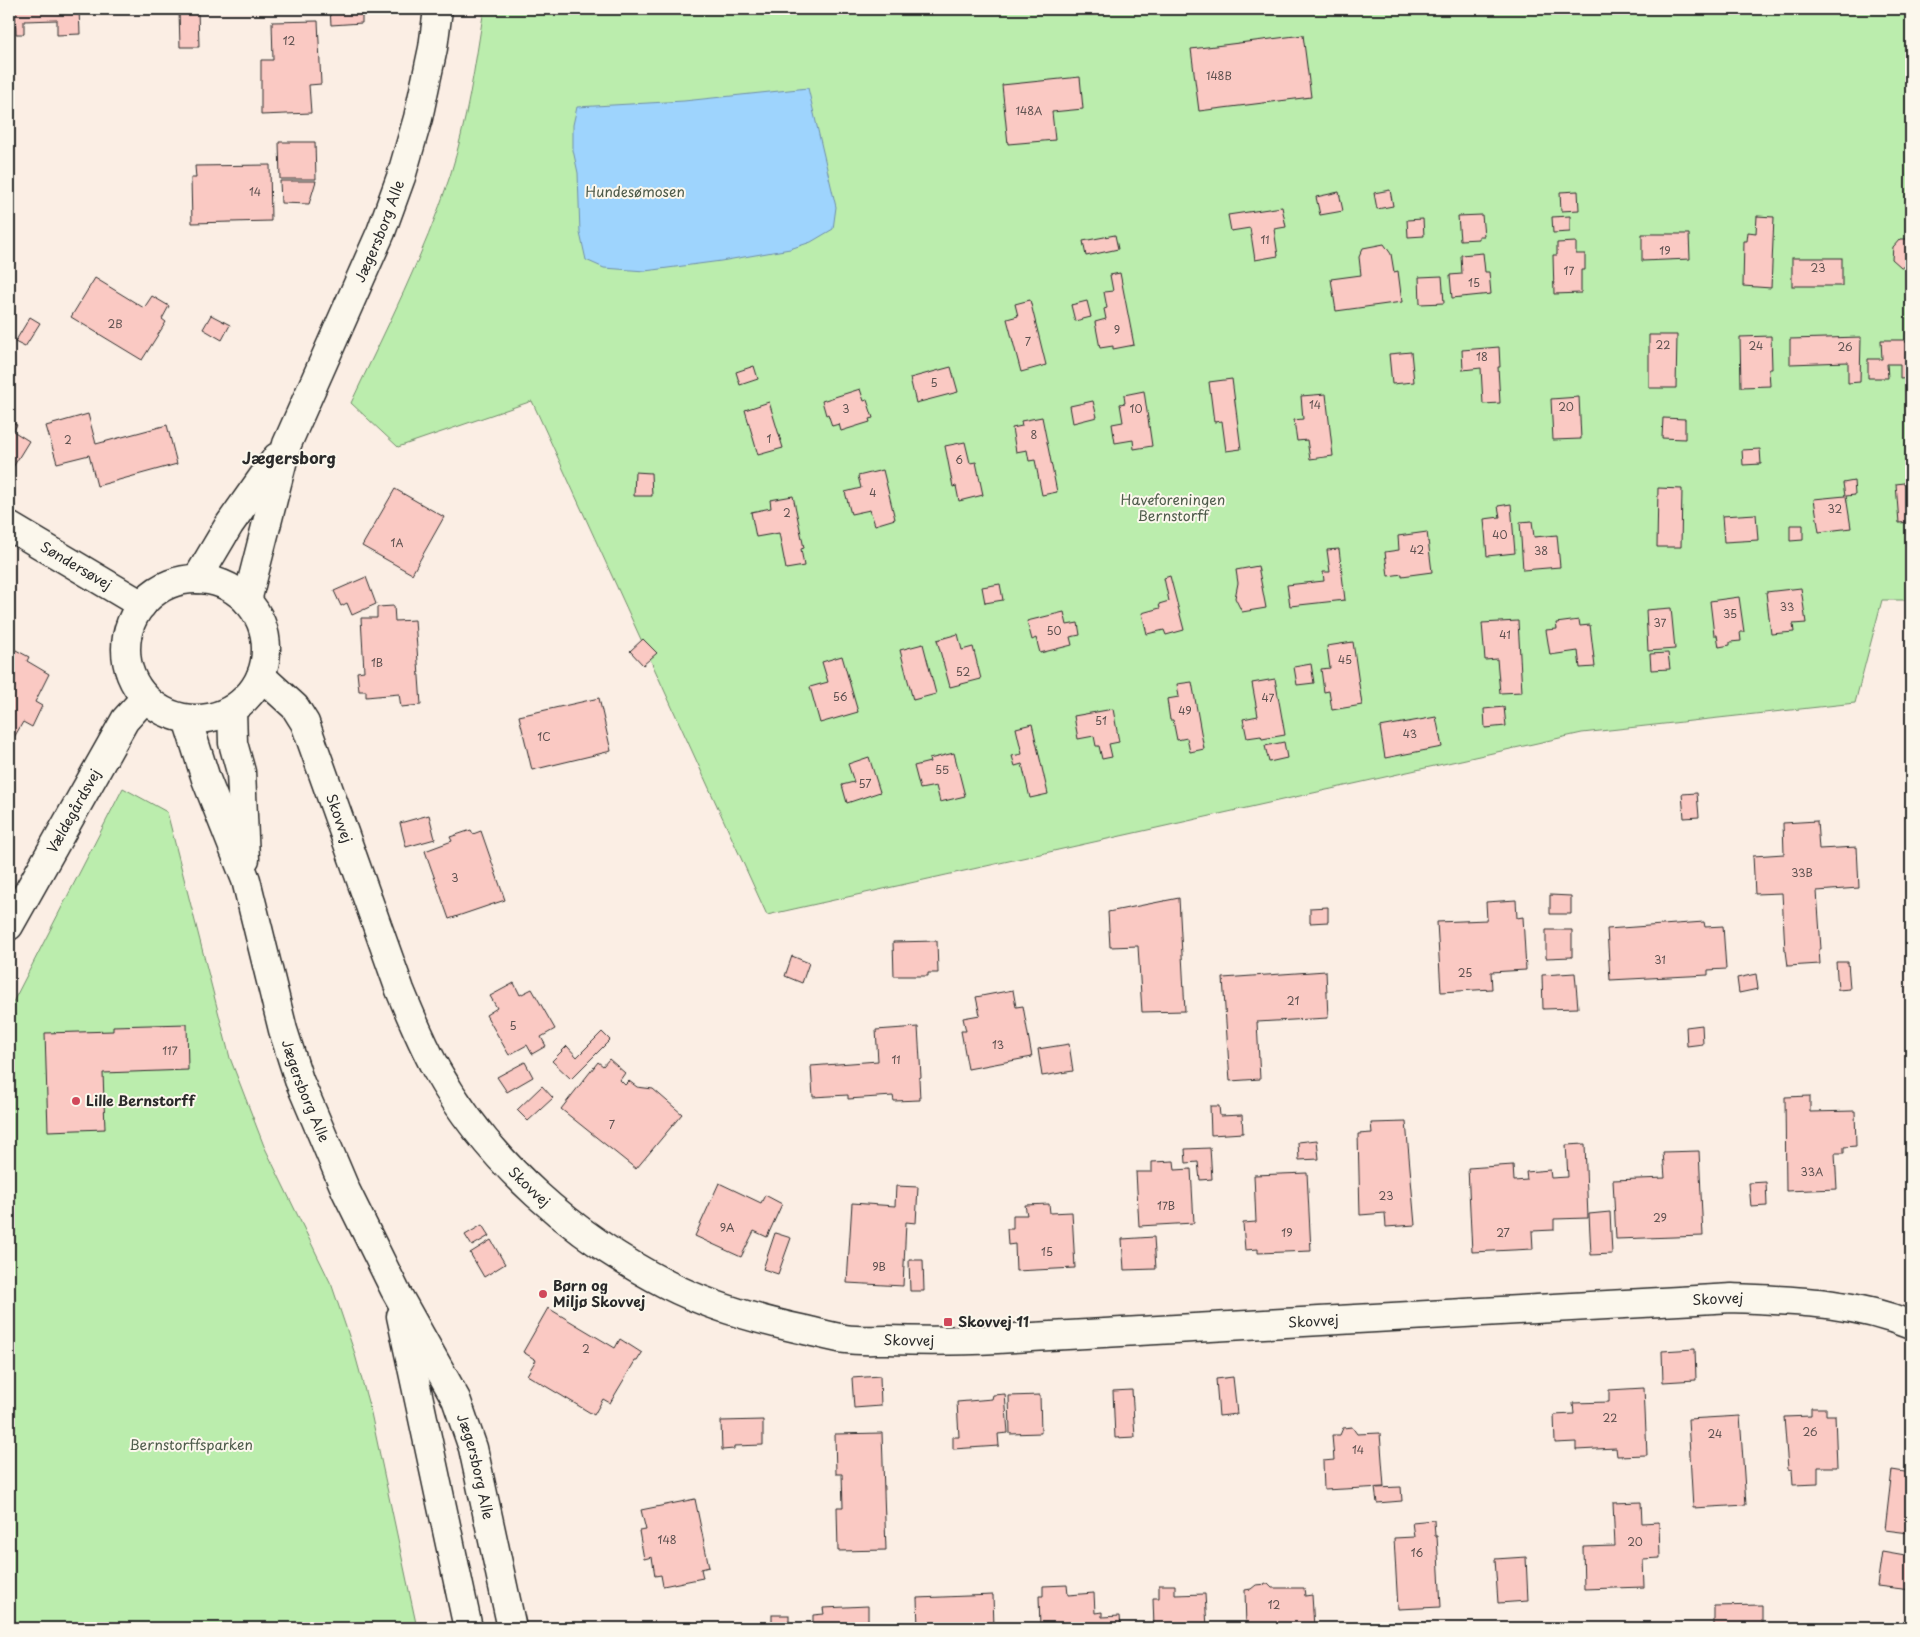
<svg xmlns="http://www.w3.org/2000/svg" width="1920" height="1637" font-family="'Playpen Sans',sans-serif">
  <rect width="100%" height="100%" fill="#fbeee4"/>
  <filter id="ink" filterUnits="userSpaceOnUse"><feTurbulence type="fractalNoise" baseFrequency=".02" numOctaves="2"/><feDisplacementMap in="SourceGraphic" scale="10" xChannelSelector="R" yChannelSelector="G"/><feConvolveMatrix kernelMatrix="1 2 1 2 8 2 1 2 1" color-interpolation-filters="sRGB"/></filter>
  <g filter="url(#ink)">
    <g fill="#bbedad" stroke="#738c6c">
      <path d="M484,9H1911V600H1882L1855,703L1582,733L767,915L532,401L398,447L351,403C386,329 424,255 450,176C467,122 475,65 484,9Z"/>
      <path d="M123,788L167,812L230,1058L264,1146L332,1286L354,1351L371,1413L417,1628H9V1010Z"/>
    </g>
    <path fill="#9ed4fd" stroke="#7090a9" d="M808,88L836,207L833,229L811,242L790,249L721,261L645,271L604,268L586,260L580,233L578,173L573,150V125L577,107L684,101Z"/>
    <g fill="#fac9c3" stroke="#2b2b2b">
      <path d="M15,9H79L80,34L57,35V20L24,21V34H16Z"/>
      <path d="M153,9H198L199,47H180L179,10L153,11Z"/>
      <path d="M330,9H362V23L331,25Z"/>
      <path d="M318,21L321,84L309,85L311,113L261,115V60H273L272,22Z"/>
      <path d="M1303,35L1311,97L1199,111L1191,49Z"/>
      <path d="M1080,77L1083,109L1052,112L1055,140L1008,144L1002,85Z"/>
      <path d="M279,142H315L316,179H280Z"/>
      <path d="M270,165L271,221L192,223L191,178H196L195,166Z"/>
      <path d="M280,181H316L309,204L281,203Z"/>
      <path d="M1390,190L1393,206L1377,209L1374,193Z"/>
      <path d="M1578,191L1579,210L1561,211L1560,192Z"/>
      <path d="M1339,192L1343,211L1320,215L1316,197Z"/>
      <path d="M1282,207L1286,227L1274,229L1278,256L1255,260L1250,228L1231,231L1228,215Z"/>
      <path d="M1482,215L1484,236H1479V239L1460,240L1458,216Z"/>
      <path d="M1570,216V232L1553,233L1552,217Z"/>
      <path d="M1757,216L1774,217L1771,288L1743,286L1744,241H1747L1748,232L1756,233Z"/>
      <path d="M1423,219L1424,236L1408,237L1407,220Z"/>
      <path d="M1642,234H1689L1690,259L1642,261Z"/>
      <path d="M1115,235L1118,249L1086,256L1083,241Z"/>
      <path d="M1900,239H1911V267H1901L1892,259L1893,247Z"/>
      <path d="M1576,242V254H1585V270H1581V293L1554,294L1553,255H1557V243Z"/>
      <path d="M1384,244L1391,254L1394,272L1398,271L1402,302L1336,311L1331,279L1361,275L1359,257L1363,248Z"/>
      <path d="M1483,253L1485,272H1489L1491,294L1452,298L1450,275L1462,274L1461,255Z"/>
      <rect x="1792" y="258" width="50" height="28"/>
      <path d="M1120,273L1134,345L1113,349V346L1100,348L1095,322L1106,319L1104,309L1107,308L1104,292L1113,291L1110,275Z"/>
      <path d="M1442,276L1444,303L1420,304L1419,277Z"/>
      <path d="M95,278L144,308L152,296L169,306L162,319L166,322L142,360L71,317Z"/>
      <path d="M1030,300L1046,365L1021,372L1007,319L1018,316L1015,304Z"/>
      <path d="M1087,301L1091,317L1075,321L1071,305Z"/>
      <path d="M211,315L230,325L222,340L203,329Z"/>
      <path d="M30,317L40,323L25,347L15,342Z"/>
      <path d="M1649,335H1677L1676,388H1649Z"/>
      <path d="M1771,336L1772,369H1769L1770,386L1741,387L1740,337Z"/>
      <path d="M1861,337L1860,382L1848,383V362L1790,364V339Z"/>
      <path d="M1881,340H1905V342H1911V377L1900,378V364H1887L1888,378H1868V359H1882Z"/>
      <path d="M1499,347L1500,367H1498L1500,403L1483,404L1481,368L1463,370L1462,350Z"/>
      <path d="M1411,352L1414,382L1392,384L1389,354Z"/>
      <path d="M754,366L758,379L740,385L736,372Z"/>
      <path d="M951,367L958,392L916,403L910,378Z"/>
      <path d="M1232,379L1241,449L1226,451L1222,421L1214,422L1209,382Z"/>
      <path d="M860,389L864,401L867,400L873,418L869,419L870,422L841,431L839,424L832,426L828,414L826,415L822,401Z"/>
      <path d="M1144,391L1152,446L1134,449L1133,440L1115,443L1112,424L1123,422L1120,404L1125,403L1124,395Z"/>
      <path d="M1326,394L1333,456L1310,459L1307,440L1297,441L1294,420L1303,419L1301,396Z"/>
      <path d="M1579,397L1581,439L1553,440L1551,399Z"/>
      <path d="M1093,401L1097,417L1073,423L1070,406Z"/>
      <path d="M769,402L783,448L758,455L745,410Z"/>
      <path d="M88,414L96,444L167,425L177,464L97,486L89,455L57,463L46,426Z"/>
      <path d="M1042,417L1057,492L1042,495L1035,460L1029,461L1027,450L1016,452L1012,428L1022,426L1021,421Z"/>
      <path d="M1663,418L1685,419V439L1662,438Z"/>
      <path d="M9,420L17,425L13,431L29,441L10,472L9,471Z"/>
      <path d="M965,442L970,463L976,462L983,495L959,501L956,486L953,487L945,446Z"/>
      <path d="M1760,449L1761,464L1743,465L1742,450Z"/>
      <path d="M883,470L895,519L875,525L870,510L851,514L845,492L861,488L858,476Z"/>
      <path d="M635,472L651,473L652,496H634Z"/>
      <path d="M1854,481L1855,495L1846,496L1851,528L1819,532L1814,499L1845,496L1843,483Z"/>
      <path d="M1911,482V522L1899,523L1896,484Z"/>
      <path d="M1658,488L1682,489L1681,547H1657Z"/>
      <path d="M395,489L444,517L412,574L362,546Z"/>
      <path d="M793,496L804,548L801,549L804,566L786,569L779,533L756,537L751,512L771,508L770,500Z"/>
      <path d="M1511,504L1515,553L1487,556L1484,519L1500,517L1498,506Z"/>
      <path d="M1756,514L1758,540L1724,542L1722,516Z"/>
      <path d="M1532,521L1534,537L1557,535L1560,567L1523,570L1520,522Z"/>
      <path d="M1790,525H1803V540L1790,541Z"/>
      <path d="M1427,532L1432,572L1402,576V574L1388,576L1385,552L1399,550L1398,536Z"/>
      <path d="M1339,549L1345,600L1290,606L1287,585L1324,581L1323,572H1330L1327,550Z"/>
      <path d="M1258,566L1266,608L1242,612L1235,598L1238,583L1236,570Z"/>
      <path d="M1170,576L1184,630L1166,635L1164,630L1147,634L1142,613L1160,608L1159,604L1169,601L1164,578Z"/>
      <path d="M366,577L376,604L352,615L347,603L341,606L334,591Z"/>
      <path d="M1000,584L1003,600L985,603L982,587Z"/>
      <path d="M1801,588L1806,623L1793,624L1794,632L1771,634L1766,592Z"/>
      <path d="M1739,597L1744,632H1740L1741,641L1730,642V645L1719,647L1717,635H1714L1710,601Z"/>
      <path d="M394,606L395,621L415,620L421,705L401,707L399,694L366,697V691H359L357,672L364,671L361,618H377V607Z"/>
      <path d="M1671,608L1675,649L1648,651L1646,610Z"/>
      <path d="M1064,612L1067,625L1078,623L1080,635L1070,637L1072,645L1040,653L1036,638L1032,640L1027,621Z"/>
      <path d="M1579,620L1580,626L1590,625L1595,667L1580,668L1578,651L1550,655L1546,630L1557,629L1556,623Z"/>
      <path d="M1518,621L1522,692L1500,693L1497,659L1485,660L1482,623Z"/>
      <path d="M958,634L962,650L973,647L981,679L950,687L937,640Z"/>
      <path d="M643,639L657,653L643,665L630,651Z"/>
      <path d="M1353,642L1362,705L1332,710L1329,691L1324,692L1321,669L1330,668L1327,646Z"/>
      <path d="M923,644L936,694L913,700L900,650Z"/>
      <path d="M14,649L29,657L27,661L49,674L35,702L42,706L32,727L23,722L9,746V651L12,653Z"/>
      <path d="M1668,653L1670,669L1651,670L1650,654Z"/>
      <path d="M842,656L858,712L820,723L810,687L828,682L822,662Z"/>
      <path d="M1311,664L1314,683L1297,685L1294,667Z"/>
      <path d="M1275,679L1285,735L1262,739L1261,736L1247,738L1243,719L1258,716L1252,683Z"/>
      <path d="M1192,682L1204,749L1190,752L1187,738L1177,740L1173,720H1170L1167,699L1179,697L1177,684Z"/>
      <path d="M599,698L611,751L532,770L519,716Z"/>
      <path d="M1504,707L1506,726L1485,728L1484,709Z"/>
      <path d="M1113,709L1119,742L1109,744L1112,757L1102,759L1099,746H1096L1094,736L1078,739L1074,716Z"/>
      <path d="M1436,717L1442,747L1385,758L1380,727Z"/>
      <path d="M1032,724L1048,794L1030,798L1022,764L1015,766L1012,756L1022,754L1016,728Z"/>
      <path d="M1284,742L1287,758L1269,762L1265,746Z"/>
      <path d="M954,753L965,796L940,802L936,786L920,789L914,766L930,762L929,759Z"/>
      <path d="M869,757L880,792L847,803L842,785L854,782L848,764Z"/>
      <path d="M1697,793L1699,817L1684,818L1682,794Z"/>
      <path d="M429,815L435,839L406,847L400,823Z"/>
      <path d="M1817,821L1819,849L1857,847L1859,888L1817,891L1821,949H1819L1820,964L1788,966L1786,951H1785L1782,893L1755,894L1753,856L1784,854L1783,823Z"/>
      <path d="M471,830L473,834L481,831L505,900L449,919L425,851L452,841L450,837Z"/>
      <path d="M1550,895L1571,896V914H1550Z"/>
      <path d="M1179,898L1185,1011L1142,1012L1138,946L1110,947L1108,912Z"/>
      <path d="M1516,900L1517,918L1523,917L1526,970L1491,972L1492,989L1441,992L1437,922L1487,920L1486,902Z"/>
      <path d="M1328,907V922L1310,923V908Z"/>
      <path d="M1704,922L1705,927L1723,926L1726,969L1708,970V975L1610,980L1607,929Z"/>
      <path d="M1546,930H1572V957L1546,958Z"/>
      <path d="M937,941L938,973H928V976H894L893,942Z"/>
      <path d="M792,956L809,963L802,983L785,976Z"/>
      <path d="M1836,962H1848L1850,989L1838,990Z"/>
      <path d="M1326,971L1328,1018L1257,1022L1260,1079L1230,1081L1223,978Z"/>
      <path d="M1575,973L1578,1008L1543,1009L1542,975Z"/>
      <path d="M1756,974L1758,989L1739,993L1737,978Z"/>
      <path d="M514,983L520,995L532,989L555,1029L541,1037L546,1046L532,1054L527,1045L509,1055L486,1015L497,1008L490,996Z"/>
      <path d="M1013,990L1016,1007L1023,1006L1032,1057L968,1069L961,1031H966L963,1018L980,1015L976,997Z"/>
      <path d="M187,1024L188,1070L103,1073L105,1129L48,1131L45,1033L113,1031V1026Z"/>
      <path d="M1702,1025L1703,1044L1687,1046L1686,1027Z"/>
      <path d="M918,1027L921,1077L919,1078L920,1100L894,1101L893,1096L848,1099V1095L813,1097L811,1066L878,1061L876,1030Z"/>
      <path d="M602,1032L610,1040L571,1079L552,1061L567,1046L577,1057Z"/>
      <path d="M1069,1044L1073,1071L1042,1076L1038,1049Z"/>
      <path d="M609,1059L625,1073L620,1080L625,1085L629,1081L637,1087L653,1089L682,1114L636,1169L561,1109L598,1062L603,1066Z"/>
      <path d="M525,1062L533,1077L507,1092L497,1077Z"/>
      <path d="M542,1086L553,1098L528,1121L517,1110Z"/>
      <path d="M1810,1096V1112L1855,1111L1856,1146L1844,1147V1153H1835L1837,1189L1786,1191L1785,1097Z"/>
      <path d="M1210,1106H1219L1220,1116L1242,1115L1243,1133L1211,1135Z"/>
      <path d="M1406,1122L1415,1225L1386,1227L1385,1213L1360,1215L1358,1134L1372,1133L1371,1123Z"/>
      <path d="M1317,1140L1319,1159L1299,1160L1298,1142Z"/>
      <path d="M1585,1144L1588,1218L1554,1219V1230L1532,1231L1533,1249L1472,1252L1468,1168L1513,1165L1514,1181L1527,1180L1526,1172L1550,1170L1551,1178L1568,1177L1566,1145Z"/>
      <path d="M1210,1148L1212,1179L1200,1180L1198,1162L1186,1163L1185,1149Z"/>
      <path d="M1699,1151L1703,1236L1616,1239L1613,1180L1665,1178L1663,1152Z"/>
      <path d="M1174,1161L1175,1170L1191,1169L1194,1223L1139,1226L1136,1172H1152V1162Z"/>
      <path d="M1307,1173L1311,1251L1258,1253V1249L1245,1250L1243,1223L1256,1222L1254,1175Z"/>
      <path d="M1766,1182L1767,1206L1751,1207L1749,1183Z"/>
      <path d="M719,1183L761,1203L765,1195L782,1204L767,1237L754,1231L741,1257L695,1236Z"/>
      <path d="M896,1186L918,1187L916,1223L906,1222L903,1286L847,1283L852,1203L895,1206Z"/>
      <path d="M1049,1204L1050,1213L1072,1212L1075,1268L1016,1271L1015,1244L1008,1245L1007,1229H1013V1215H1027L1025,1205Z"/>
      <path d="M1610,1212L1612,1254L1591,1255L1589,1214Z"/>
      <path d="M482,1225L489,1236L472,1246L465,1235Z"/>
      <path d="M775,1233L791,1238L778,1274L763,1269Z"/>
      <path d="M1154,1237L1156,1269L1124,1270L1122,1239Z"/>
      <path d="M491,1240L505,1264L484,1277L470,1253Z"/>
      <path d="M909,1260H923L924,1291H910Z"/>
      <path d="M548,1308L615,1348L620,1339L642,1353L637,1361H635L610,1403L603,1399L594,1415L527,1375L536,1360L523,1352Z"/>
      <path d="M1695,1349L1696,1380L1663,1382L1662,1351Z"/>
      <path d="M880,1376L881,1406L854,1408L852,1378Z"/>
      <path d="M1233,1377L1237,1414L1219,1416L1216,1379Z"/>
      <path d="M1644,1388L1647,1455L1617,1456L1616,1448L1576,1450V1442L1555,1443L1554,1415L1574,1414L1573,1403L1609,1402V1390Z"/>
      <path d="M1132,1390L1135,1437L1115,1438L1113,1391Z"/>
      <path d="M1005,1394L1008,1433L998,1434L999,1446L953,1449V1437H959L957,1402L992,1399L993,1395Z"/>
      <path d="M1040,1395L1041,1433L1010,1434L1009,1396Z"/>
      <path d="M1811,1408H1826V1415H1835L1837,1467H1818V1484L1793,1485L1792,1470L1788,1469L1784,1417L1811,1416Z"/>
      <path d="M1740,1416L1746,1505L1693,1508L1688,1419Z"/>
      <path d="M763,1420V1445L734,1446V1449L722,1450L721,1421Z"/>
      <path d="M1352,1427L1357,1434L1380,1433L1384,1487L1324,1490L1323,1461L1334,1460L1332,1435H1340L1343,1428Z"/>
      <path d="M882,1433L886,1550L838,1551L837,1507H843L842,1474H836L835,1434Z"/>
      <path d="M1892,1470L1911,1473V1539H1908L1909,1533L1885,1530Z"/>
      <path d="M1401,1487L1402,1501L1377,1503L1375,1488Z"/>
      <path d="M695,1499L709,1567L701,1569L703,1578L663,1586L661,1575L655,1576L652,1557L644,1559L639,1531L646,1530L641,1510Z"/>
      <path d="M1641,1502L1642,1523L1659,1522L1660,1558L1643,1559L1644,1587L1584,1589L1583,1547L1615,1546L1613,1503Z"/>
      <path d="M1434,1520L1435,1536H1437L1441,1607L1398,1609L1394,1538L1414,1537L1412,1522Z"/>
      <path d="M1882,1551L1911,1556V1590L1877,1586Z"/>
      <path d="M1526,1557L1528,1601L1498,1603L1495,1559Z"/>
      <path d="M1268,1584L1272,1588H1304L1305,1596L1312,1595L1314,1628H1246L1245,1590L1251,1589L1256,1585Z"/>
      <path d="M1067,1585L1068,1595L1094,1593L1095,1613L1102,1612V1617L1120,1616L1121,1628H1040L1039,1596H1043V1586Z"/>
      <path d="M1159,1585H1175V1595L1205,1594L1207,1628H1154L1153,1598H1159Z"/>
      <path d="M993,1595L994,1628H918L917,1598Z"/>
      <path d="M1762,1605V1626L1714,1627V1606Z"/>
      <path d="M868,1606V1623L894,1621V1628H813V1615L824,1614L823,1608Z"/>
      <rect x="772" y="1615" width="17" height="13"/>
    </g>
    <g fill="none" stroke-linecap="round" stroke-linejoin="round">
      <defs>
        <g id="minor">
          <path id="s1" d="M9,526L142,605"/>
          <path id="s2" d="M261,676L295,707L305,723L400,990C411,1017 422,1043 436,1069C488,1162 574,1237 668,1285C711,1307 759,1320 805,1330C818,1333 832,1337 845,1339C859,1341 873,1340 887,1340C924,1341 960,1341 997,1339L1732,1298C1796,1301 1850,1301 1911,1325"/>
          <path id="s3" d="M9,926L125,720L145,698"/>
        </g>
        <g id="tertiary">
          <circle cx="196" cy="649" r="70"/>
          <path d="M197,579L229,525L277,457"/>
          <path id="s4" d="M247,601L287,444L381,232L401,177L418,118L433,48L438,9"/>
          <path d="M232,710L233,743L241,772L245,859"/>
          <path id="s5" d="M187,719L206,779L246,880L283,1030L299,1080L346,1191L395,1290L456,1399L473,1448L512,1628"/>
          <path d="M401,1316L468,1628"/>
        </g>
      </defs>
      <use href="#minor" stroke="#2b2b2b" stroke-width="31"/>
      <use href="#tertiary" stroke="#2b2b2b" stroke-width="31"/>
      <use href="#minor" stroke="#fbf7ec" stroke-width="28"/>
      <use href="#tertiary" stroke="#fbf7ec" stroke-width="28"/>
    </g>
  </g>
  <g fill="#d1495b" stroke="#fbf7ec" stroke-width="2">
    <circle cx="76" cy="1101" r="5"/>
    <circle cx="543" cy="1294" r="5"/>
    <rect x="943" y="1317" width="10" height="10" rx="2.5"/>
  </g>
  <g text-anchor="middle" stroke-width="4" stroke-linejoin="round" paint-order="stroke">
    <g font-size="11" fill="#5f5251">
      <text x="289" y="45">12</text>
      <text x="1219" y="80">148B</text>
      <text x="1029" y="115">148A</text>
      <text x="255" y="196">14</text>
      <text x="1265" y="244">11</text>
      <text x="1665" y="255">19</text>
      <text x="1818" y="272">23</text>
      <text x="1569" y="275">17</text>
      <text x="1474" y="287">15</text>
      <text x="115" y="328">2B</text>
      <text x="1117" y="334">9</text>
      <text x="1028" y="346">7</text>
      <text x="1663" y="349">22</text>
      <text x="1756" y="350">24</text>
      <text x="1845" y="351">26</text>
      <text x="1482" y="361">18</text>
      <text x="934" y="387">5</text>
      <text x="1315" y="409">14</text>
      <text x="1566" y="411">20</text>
      <text x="846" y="413">3</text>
      <text x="1136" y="413">10</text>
      <text x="1034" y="439">8</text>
      <text x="769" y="443">1</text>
      <text x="68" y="444">2</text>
      <text x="959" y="464">6</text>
      <text x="873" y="497">4</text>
      <text x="1835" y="513">32</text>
      <text x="787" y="517">2</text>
      <text x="1500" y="539">40</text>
      <text x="397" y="547">1A</text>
      <text x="1417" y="554">42</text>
      <text x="1541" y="555">38</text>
      <text x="1787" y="611">33</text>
      <text x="1730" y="618">35</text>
      <text x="1660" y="627">37</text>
      <text x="1054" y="635">50</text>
      <text x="1505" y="639">41</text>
      <text x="1345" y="664">45</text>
      <text x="377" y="667">1B</text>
      <text x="963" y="676">52</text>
      <text x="840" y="701">56</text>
      <text x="1268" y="702">47</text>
      <text x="1185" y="715">49</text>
      <text x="1101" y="725">51</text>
      <text x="1410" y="738">43</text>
      <text x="544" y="741">1C</text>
      <text x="942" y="774">55</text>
      <text x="865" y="788">57</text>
      <text x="1802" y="877">33B</text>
      <text x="455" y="882">3</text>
      <text x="1660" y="964">31</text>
      <text x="1465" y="977">25</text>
      <text x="1293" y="1005">21</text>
      <text x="513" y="1030">5</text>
      <text x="998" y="1049">13</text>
      <text x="170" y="1055">117</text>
      <text x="896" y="1064">11</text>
      <text x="612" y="1129">7</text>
      <text x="1812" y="1176">33A</text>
      <text x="1386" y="1200">23</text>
      <text x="1166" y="1210">17B</text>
      <text x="1660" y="1222">29</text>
      <text x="727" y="1232">9A</text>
      <text x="1287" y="1237">19</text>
      <text x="1503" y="1237">27</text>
      <text x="1047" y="1256">15</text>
      <text x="879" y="1271">9B</text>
      <text x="586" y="1353">2</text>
      <text x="1610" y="1422">22</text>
      <text x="1810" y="1436">26</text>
      <text x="1715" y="1438">24</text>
      <text x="1358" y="1454">14</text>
      <text x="667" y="1544">148</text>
      <text x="1635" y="1546">20</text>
      <text x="1417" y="1557">16</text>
      <text x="1274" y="1609">12</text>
    </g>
    <g font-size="14" fill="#4f5c4c" stroke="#fbf7ec">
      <text x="635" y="197">Hundesømosen</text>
      <text x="1173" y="505">Haveforeningen<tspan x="1173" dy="16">Bernstorff</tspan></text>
      <text x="191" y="1450">Bernstorffsparken</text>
    </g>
    <g font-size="14" fill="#2b2b2b" stroke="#fbf7ec">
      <text dy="5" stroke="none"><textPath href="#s4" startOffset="394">Jægersborg Alle</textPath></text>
      <text dy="5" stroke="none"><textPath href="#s1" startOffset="78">Søndersøvej</textPath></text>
      <text dy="5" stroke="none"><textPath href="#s3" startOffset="132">Vældegårdsvej</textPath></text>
      <text dy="5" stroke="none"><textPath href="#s2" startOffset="166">Skovvej</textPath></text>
      <text dy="5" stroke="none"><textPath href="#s5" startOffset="391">Jægersborg Alle</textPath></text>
      <text dy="5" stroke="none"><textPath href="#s2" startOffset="586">Skovvej</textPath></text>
      <text dy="5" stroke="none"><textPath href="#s2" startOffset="1816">Skovvej</textPath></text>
      <text dy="5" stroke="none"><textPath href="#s2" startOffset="1411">Skovvej</textPath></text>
      <text dy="5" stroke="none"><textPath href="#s2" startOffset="1006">Skovvej</textPath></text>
      <text dy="5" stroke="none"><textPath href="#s5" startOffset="805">Jægersborg Alle</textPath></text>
    </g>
    <g font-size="14" font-weight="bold" fill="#2b2b2b" stroke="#fbf7ec" text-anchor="start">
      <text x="86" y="1106">Lille Bernstorff</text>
      <text x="553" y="1291">Børn og<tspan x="553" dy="16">Miljø Skovvej</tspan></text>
      <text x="958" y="1327">Skovvej 11</text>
    </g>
    <g font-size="16" font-weight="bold" fill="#2b2b2b" stroke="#fbf7ec">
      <text x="289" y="464">Jægersborg</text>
    </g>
  </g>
  <rect width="1920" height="1637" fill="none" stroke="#fbf7ec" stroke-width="30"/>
  <rect x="15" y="15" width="1890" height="1607" fill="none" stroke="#2b2b2b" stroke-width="2" filter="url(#ink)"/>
</svg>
